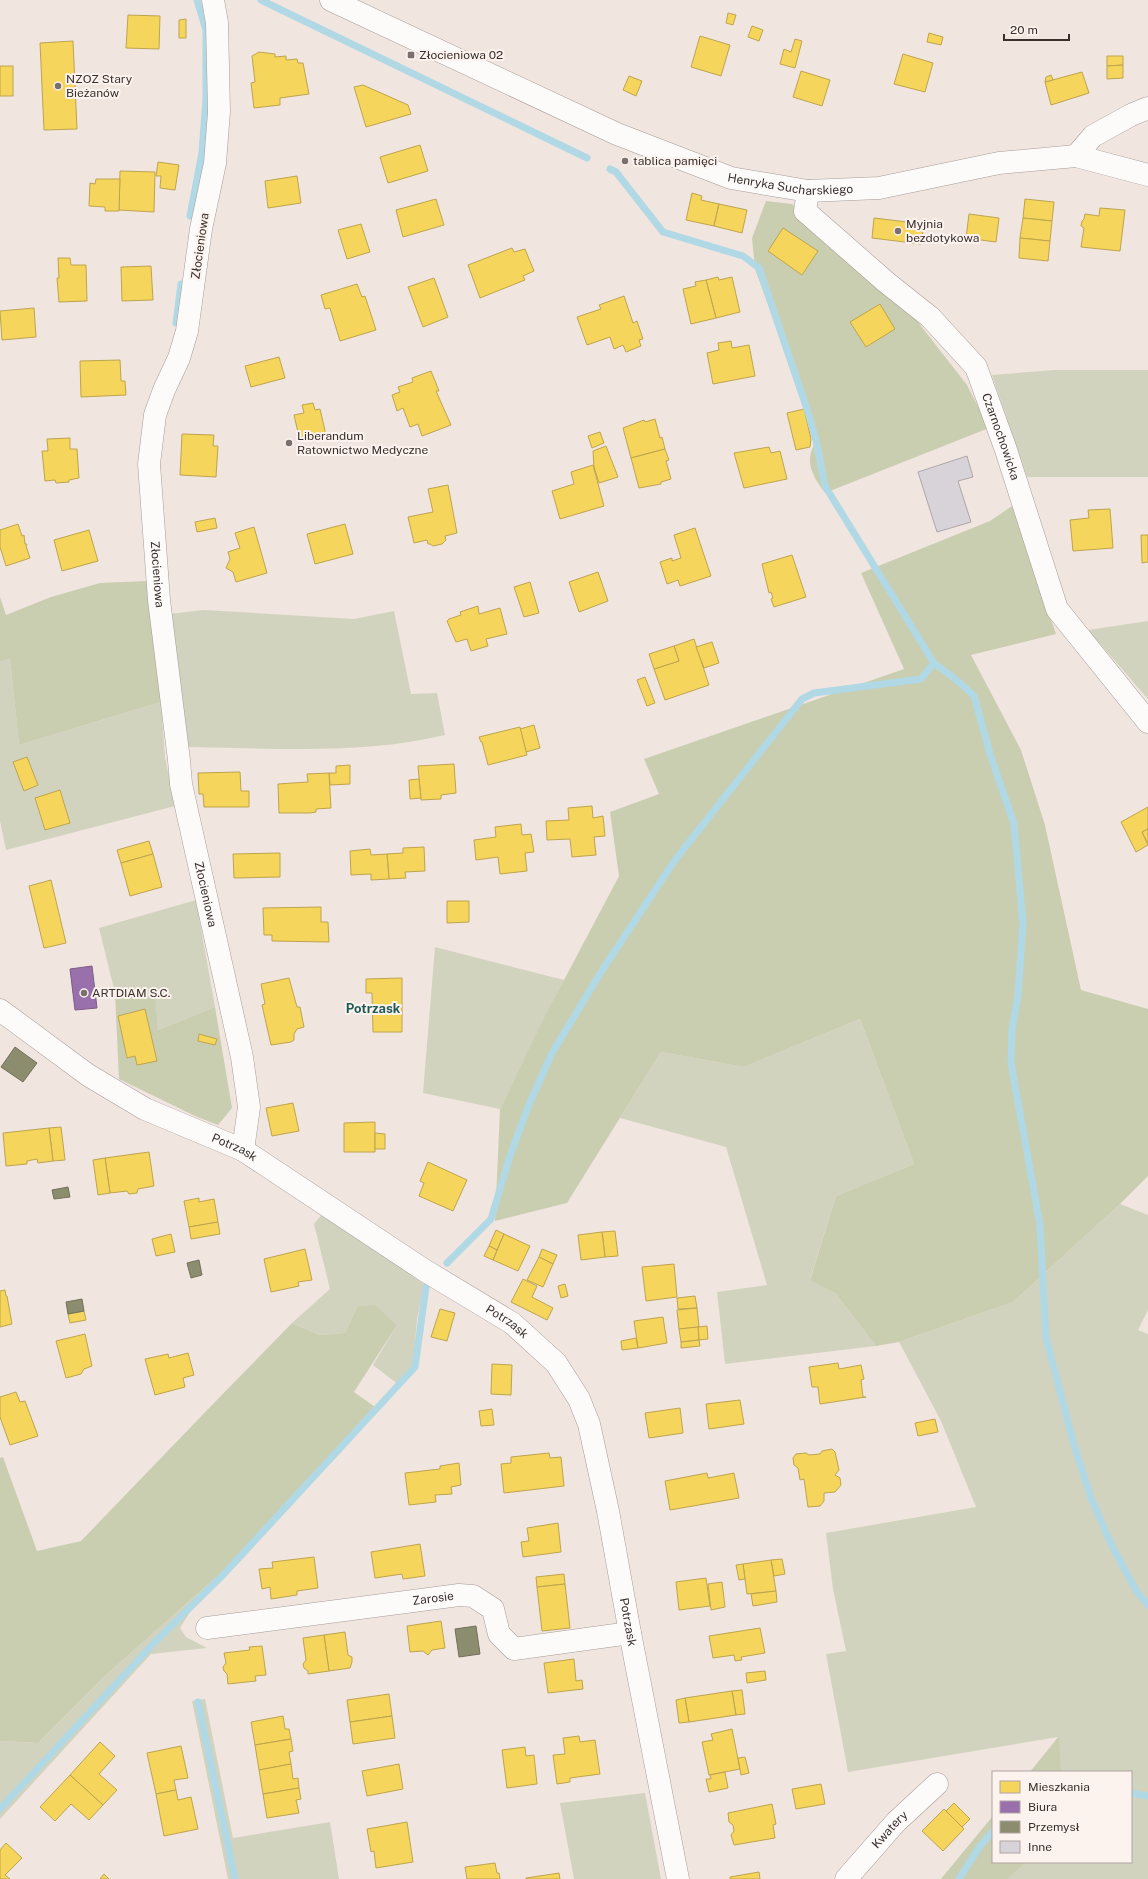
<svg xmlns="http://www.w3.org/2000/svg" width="1148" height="1879" font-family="'Public Sans',sans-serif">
  <rect width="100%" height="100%" fill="#f1e5e0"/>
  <g fill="#d2d3be">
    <path d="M1054,370H1148V477H1027L992,375Z"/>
    <path d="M204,610L354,619L394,611L411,694L437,693L445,735C362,755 273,748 188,747L169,614Z"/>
    <path d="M1148,621V699L1088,630Z"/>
    <path d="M10,659L19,745L161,702L165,757L175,806L6,850L0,821V662Z"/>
    <path d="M196,900L215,1007L158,1030L155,990L115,993L99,928Z"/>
    <path d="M435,947L564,980L500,1109L423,1093Z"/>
    <path d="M860,1019L914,1164L836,1196L810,1279L835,1293L876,1346L725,1364L717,1292L767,1285L726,1147L620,1118L661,1052L744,1067Z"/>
    <path d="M1120,1204L1148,1215V1310L1138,1330L1148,1334V1879H941L993,1816V1862H1131V1772H1030L1058,1737L848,1772L826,1654L846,1651L833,1589L826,1533L976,1507L941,1421L899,1342L1013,1302Z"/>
    <path d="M323,1213L424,1284L417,1320L413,1364L399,1385L373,1365L397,1325L357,1307L345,1333L320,1335L292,1323L330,1289L314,1224Z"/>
    <path d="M244,1555L190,1612L180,1628L186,1637L207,1648L151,1654L0,1819V1741L38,1743L105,1676L240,1556Z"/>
    <path d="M205,1699L233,1838L330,1822L339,1879H228L192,1701Z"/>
    <path d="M645,1793L661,1879H574L560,1803Z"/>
  </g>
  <g fill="#caceb1">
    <path d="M766,201L792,204L914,317L967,385L989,428L825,493C814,478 804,463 814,445L798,385L755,269L752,238Z"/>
    <path d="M1012,506L1056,634L971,655L1021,750L1045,825L1081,990L1148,1009V1176L1120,1204L1013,1302L899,1342L876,1346L835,1293L810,1280L836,1196L914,1164L860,1019L744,1067L661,1052L567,1203L495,1221L500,1109L546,1014L619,876L610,812L659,794L644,759L904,669L861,573L990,521Z"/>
    <path d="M147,581L161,702L19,745L10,659L0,662V597L6,615L51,597L100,583Z"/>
    <path d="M155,989L158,1030L215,1007L232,1108L218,1125L195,1116L119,1079L115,993Z"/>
    <path d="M375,1305L397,1325L354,1392L378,1409L349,1442L244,1555L240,1556L105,1676L38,1743L0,1741V1458L3,1457L37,1551L81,1541L213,1404L292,1323L320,1335L345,1333L357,1307Z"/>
    <path d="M1059,1737L1061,1772H1030Z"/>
    <path d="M993,1816V1862H1026L1007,1879H941Z"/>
  </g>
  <g fill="#f6d55c" stroke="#bda44e">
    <path d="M728,13L736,15L733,25L726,23Z"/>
    <path d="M128,15L160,16L159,49L126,48Z"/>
    <path d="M186,19V38H179V20Z"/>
    <path d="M752,26L763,30L759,41L748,37Z"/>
    <path d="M929,33L943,37L941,45L927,42Z"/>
    <path d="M700,36L730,45L721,76L691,67Z"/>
    <path d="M795,39L802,41L795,68L780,64L784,49L791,52Z"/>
    <path d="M73,41L77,129L44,130L40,43Z"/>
    <path d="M259,52L275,54V57L286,56V60L297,59L298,63H303L309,94L280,98V105L254,108L251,83L255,82L252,56Z"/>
    <path d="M903,54L933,63L925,92L894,84Z"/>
    <path d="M1107,56H1123V65L1107,66Z"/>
    <path d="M1123,65V78L1107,79V66Z"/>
    <rect x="0" y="66" width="13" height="30"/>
    <path d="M801,71L830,80L822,106L793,97Z"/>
    <path d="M1082,72L1089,93L1051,105L1045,82Z"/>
    <path d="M1051,75L1053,80L1045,82L1046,77Z"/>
    <path d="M629,76L642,81L636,96L623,90Z"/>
    <path d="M363,85L408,105L411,114L366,127L354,87Z"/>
    <path d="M420,145L428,171L388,183L380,157Z"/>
    <path d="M158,162L179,165L175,190L160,188L161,176H156Z"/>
    <path d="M120,171L155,172L154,212L119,210Z"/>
    <path d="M297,176L301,203L268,208L265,181Z"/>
    <path d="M96,179H120L119,211H105V207L89,206L90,183L95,184Z"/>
    <path d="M692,193L702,196L701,200L719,204L714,226L686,220Z"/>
    <path d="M436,199L444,225L403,237L396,210Z"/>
    <path d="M1025,199L1054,202L1052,221L1023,218Z"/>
    <path d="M719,204L747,210L742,233L714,226Z"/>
    <path d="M1100,208L1125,210L1120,251L1081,247L1084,228L1081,226L1082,221L1084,219L1085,214L1099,216Z"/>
    <path d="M969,214L999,218L996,242L966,238Z"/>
    <path d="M874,218L924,224L921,244L872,238Z"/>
    <path d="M1023,218L1052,221L1050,241L1020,238Z"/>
    <path d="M361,224L370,252L347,259L338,230Z"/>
    <path d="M783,228L818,251L802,275L768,251Z"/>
    <path d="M1020,238L1050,241L1048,261L1019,258Z"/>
    <path d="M512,248L514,252L525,249L534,271L523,276L525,280L480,298L468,265Z"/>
    <path d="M58,258H70L71,265H86L87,301L59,302L57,278H59Z"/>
    <path d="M151,266L153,300L122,301L121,267Z"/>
    <path d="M718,277L719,280L732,277L740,312L716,318L706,280Z"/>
    <path d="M434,278L448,317L423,327L408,287Z"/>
    <path d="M706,280L716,318L691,324L683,289L696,286L695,282Z"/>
    <path d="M357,284L362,297L365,296L376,330L340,341L330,308L325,309L321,295Z"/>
    <path d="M624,296L633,323L637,321L643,339L639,340L641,346L626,352L623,345L614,349L610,337L587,345L577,317L601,309L599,305Z"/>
    <path d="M880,304L895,329L866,347L850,322Z"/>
    <path d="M34,308L36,337L2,340L0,311Z"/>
    <path d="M731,341L732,348L749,345L755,376L713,384L707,353L719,350L718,343Z"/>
    <path d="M279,357L285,378L251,387L245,366Z"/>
    <path d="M120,360L121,381H125L126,395L81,397L80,361Z"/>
    <path d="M431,371L439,391H436L451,425L422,436L418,424L410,427L403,408L397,411L392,395L400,392L398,387L413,382L412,378Z"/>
    <path d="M313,403L315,410L320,409L326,435L300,441L294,415L304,413L302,405Z"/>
    <path d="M804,409L811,439L810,447L796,450L787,413Z"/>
    <path d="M655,419L660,438L662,437L665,449L631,458L623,428L644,420L645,422Z"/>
    <path d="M600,432L604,443L592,448L588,436Z"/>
    <path d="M182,434L214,435L213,446H218L216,477L180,475Z"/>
    <path d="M70,438V449H77L79,478L69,480V482L56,483L55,480L45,481L42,451H48L47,439Z"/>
    <path d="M606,446L618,477L599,483L594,467L593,451Z"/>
    <path d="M769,447L771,453L780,451L787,479L744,488L734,453Z"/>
    <path d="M665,449L669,460L666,461L671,479L661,482V484L639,488L631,458Z"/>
    <path d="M593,465L604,506L560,519L552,491L574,484L571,472Z"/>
    <path d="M448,485L457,533L445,536L446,540L442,544L433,546L430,544H428L427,540L414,543L408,517L433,512L428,489Z"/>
    <path d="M1110,509L1113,548L1073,551L1070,520L1089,518L1088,510Z"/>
    <path d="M215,518L217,528L197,532L195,522Z"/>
    <path d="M18,524L22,536L24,535L25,544H27L26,546L30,558L6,566L0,547V530Z"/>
    <path d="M345,524L353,554L315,564L307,534Z"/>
    <path d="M254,527L267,573L236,582L233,572L226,568L230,559L228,552L240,548L235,533Z"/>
    <path d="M695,528L711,576L680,586L678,580L667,584L660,562L672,558V561L681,558L674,535Z"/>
    <path d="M89,530L98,561L62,571L54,540Z"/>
    <path d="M1141,535H1148V562L1142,563Z"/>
    <path d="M792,555L806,597L774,607L771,599L773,598L771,592L769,593L762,564Z"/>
    <path d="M598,572L608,601L579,612L569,582Z"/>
    <path d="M530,582L539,613L524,617L514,587Z"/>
    <path d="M478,606L479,614L500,608L507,634L486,639L488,646L471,651L467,639L456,642L447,621L449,619L461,615L460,612Z"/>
    <path d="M694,639L709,685L665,700L654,669L679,661L674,646Z"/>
    <path d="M712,642L719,663L704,668L696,647Z"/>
    <path d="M674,646L679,661L654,669L649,654Z"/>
    <path d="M645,677L655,703L647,706L637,680Z"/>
    <path d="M534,725L540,748L526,752L520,729Z"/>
    <path d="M520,727L527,755L488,765L482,742H481L479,737Z"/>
    <path d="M27,757L38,785L24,791L13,762Z"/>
    <path d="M454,764L456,793L441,795V799L421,800L418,766Z"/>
    <path d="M350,765V784L330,785L329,773H336V766Z"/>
    <path d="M240,772L241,791H249V807H204L203,794H199L198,773Z"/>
    <path d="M329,773L331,808L316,809V812L310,813H279L278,784L308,782L307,774Z"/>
    <path d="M419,779L421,798L410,799L409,780Z"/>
    <path d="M60,790L70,823L45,830L35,798Z"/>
    <path d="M592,806L593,818L603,816L605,836L594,837L596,855L572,857L570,839L547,840L546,821L569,820L568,808Z"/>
    <path d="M1148,807V829L1142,832L1148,845L1136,852L1121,822Z"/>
    <path d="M521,824L522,835L531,834L534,852L525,853L527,871L500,874L498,857L476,860L474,840L496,837L495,827Z"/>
    <path d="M1148,829V844L1142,832Z"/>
    <path d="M149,841L153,854L121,863L117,850Z"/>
    <path d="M424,847L425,871L405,872L406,878L389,879L387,854L403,853V848Z"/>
    <path d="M370,849L371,855L387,854L389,879L371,880V874L351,875L350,851Z"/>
    <path d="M280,853V877L234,878L233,854Z"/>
    <path d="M153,854L162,887L130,896L121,863Z"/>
    <path d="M51,880L66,943L44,948L29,886Z"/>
    <path d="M447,901H469V922L447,923Z"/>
    <path d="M321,907V922H328L329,942L272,941V935H264L263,908Z"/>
    <path d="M289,978L297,1007H300L304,1027L297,1029L294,1034V1040L291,1042L271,1045L262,1005L265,1004L261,984Z"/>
    <path d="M402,978V1032H373L372,993H366V979Z"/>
    <path d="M145,1009L157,1061L137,1065L135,1056L127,1058L118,1016Z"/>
    <path d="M199,1034L217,1039L215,1045L198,1041Z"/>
    <path d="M293,1103L299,1131L272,1136L266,1108Z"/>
    <path d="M375,1122V1152H344V1123Z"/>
    <path d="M61,1127L65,1160L53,1161L49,1128Z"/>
    <path d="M49,1128L53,1161L38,1163L37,1159L27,1161V1164L6,1166L3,1133Z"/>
    <path d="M375,1133L385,1134V1149H375Z"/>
    <path d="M149,1152L154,1186L138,1189L137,1193L129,1194L127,1191L110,1193L105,1158Z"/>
    <path d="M105,1158L110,1193L98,1195L93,1160Z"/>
    <path d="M428,1162L467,1180L453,1211L419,1196L424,1183L420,1181Z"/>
    <path d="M199,1198V1202L214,1199L218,1222L189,1227L184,1201Z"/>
    <path d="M218,1222L220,1234L191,1239L189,1227Z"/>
    <path d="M496,1230L504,1234L497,1250L489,1246Z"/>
    <path d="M615,1231L618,1256L605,1257L602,1232Z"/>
    <path d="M602,1232L605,1257L581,1260L578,1235Z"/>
    <path d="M171,1234L175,1252L156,1256L152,1239Z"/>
    <path d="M504,1234L530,1246L518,1271L493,1260Z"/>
    <path d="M489,1246L497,1250L493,1260L484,1256Z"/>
    <path d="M305,1249L312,1280L298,1282L299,1286L271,1292L264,1259Z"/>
    <path d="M542,1249L557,1255L553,1264L539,1257Z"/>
    <path d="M539,1257L553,1264L543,1287L527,1280Z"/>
    <path d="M674,1264L677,1297L646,1301L642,1267Z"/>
    <path d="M523,1279L537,1286L532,1297L553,1308L547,1320L511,1302Z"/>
    <path d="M565,1284L568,1296L561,1298L558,1286Z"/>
    <path d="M5,1290L6,1296H7L12,1324L0,1327V1291Z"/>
    <path d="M695,1296L697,1308L678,1309L677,1298Z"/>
    <path d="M697,1308L699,1327L679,1329L677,1310Z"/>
    <path d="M440,1309L455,1313L447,1341L431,1337Z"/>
    <path d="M84,1311L86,1320L70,1323L68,1314Z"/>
    <path d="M663,1317L667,1343L638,1348L634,1321Z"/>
    <path d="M707,1326L708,1339L699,1340L698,1327Z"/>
    <path d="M698,1327L699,1340L681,1342L679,1329Z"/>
    <path d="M85,1334L92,1366L84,1369L81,1374L66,1378L56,1341Z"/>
    <path d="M636,1338L638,1348L622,1350L621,1341Z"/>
    <path d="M699,1340L700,1346L681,1348V1342Z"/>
    <path d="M188,1353L194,1375L183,1378L185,1387L155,1395L145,1359L168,1354L169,1358Z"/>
    <path d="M838,1363L839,1369L861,1365L864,1379L861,1380L863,1397H866L820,1404L818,1387H812L809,1367Z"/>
    <path d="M492,1364L512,1365L511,1395L491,1394Z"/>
    <path d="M16,1392L20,1402L25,1401L38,1436L10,1445L0,1417V1397Z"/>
    <path d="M740,1400L744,1424L709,1429L706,1404Z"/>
    <path d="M680,1408L683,1433L649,1438L645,1413Z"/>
    <path d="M492,1409L494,1425L481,1426L479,1411Z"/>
    <path d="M935,1419L938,1432L918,1436L915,1423Z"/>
    <path d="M832,1449L835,1452L839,1470L835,1475L840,1478L841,1485L835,1492L824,1493V1501L820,1506L808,1507L804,1479L800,1480L798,1468L794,1465L793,1458L796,1454L806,1453L809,1455L820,1454L822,1451Z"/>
    <path d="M549,1453L550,1458L561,1457L564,1486L504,1493L501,1464L511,1463V1457Z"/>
    <path d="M459,1463L461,1485L451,1487L452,1494L435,1495L436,1502L409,1505L405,1473L440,1469V1466Z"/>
    <path d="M707,1473L708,1478L734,1473L739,1498L670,1510L665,1481Z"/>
    <path d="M558,1523L561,1552L523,1557L521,1542L529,1541L527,1528Z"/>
    <path d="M420,1544L425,1576L403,1579L402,1574L375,1578L371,1552Z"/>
    <path d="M314,1557L318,1588L297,1591V1595L271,1599L270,1587L262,1589L259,1569L273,1568L272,1562Z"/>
    <path d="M782,1559L785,1574L774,1576L771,1560Z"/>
    <path d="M771,1560L776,1591L747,1594L743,1564Z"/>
    <path d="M743,1564L745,1579L739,1580L736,1565Z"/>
    <path d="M564,1574L565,1584L537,1587L536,1577Z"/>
    <path d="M706,1578L710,1606L679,1610L676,1582Z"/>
    <path d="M722,1582L725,1607L711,1610L708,1584Z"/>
    <path d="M565,1584L570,1628L542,1631L537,1587Z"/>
    <path d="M776,1591L777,1602L753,1606L751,1594Z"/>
    <path d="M441,1621L445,1648L432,1650L428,1655L423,1651L410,1652L407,1626Z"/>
    <path d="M760,1628L765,1653L741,1657L742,1660L735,1661L734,1655L713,1658L709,1636Z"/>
    <path d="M345,1632L348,1655L352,1657V1662L350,1668L329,1671L324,1635Z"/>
    <path d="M324,1635L329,1671L308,1674V1671L304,1668L303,1664L306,1660L303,1638Z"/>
    <path d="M262,1646L266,1675L255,1676L256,1681L228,1684L227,1674L224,1671L223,1667L226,1663L224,1653L250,1650L249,1647Z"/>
    <path d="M574,1659L576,1681L582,1680L583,1689L548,1693L544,1663Z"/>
    <path d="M765,1671L766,1680L747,1683L746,1673Z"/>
    <path d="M742,1690L745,1714L736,1715L732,1691Z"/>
    <path d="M732,1691L736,1715L689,1722L685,1698Z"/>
    <path d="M389,1694L392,1716L350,1722L347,1700Z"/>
    <path d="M685,1698L689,1722L679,1723L676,1700Z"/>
    <path d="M283,1716L285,1729H289L291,1739L255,1745L251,1722Z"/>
    <path d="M392,1716L395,1738L353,1744L350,1722Z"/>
    <path d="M732,1729L740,1769L709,1775L702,1742L713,1740L711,1734Z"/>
    <path d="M579,1736L580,1742L595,1740L600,1774L570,1778V1782L557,1784L553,1755L565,1754L563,1738Z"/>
    <path d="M291,1739L293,1751L289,1752L291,1764L259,1770L255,1745Z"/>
    <path d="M100,1742L115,1756L99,1774L117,1790L103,1805L70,1775Z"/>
    <path d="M181,1746L188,1778L174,1780L176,1790L156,1794L147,1753Z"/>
    <path d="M525,1747L526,1756L534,1755L537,1784L507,1788L502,1750Z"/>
    <path d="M745,1757L749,1773L741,1775L738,1758Z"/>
    <path d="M291,1764L293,1779L298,1778L299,1788L263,1794L259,1770Z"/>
    <path d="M399,1764L403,1789L367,1796L362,1771Z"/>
    <path d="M725,1772L728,1788L709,1792L706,1779H711L710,1775Z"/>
    <path d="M70,1775L103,1805L89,1820L71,1804L55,1821L40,1807Z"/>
    <path d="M821,1784L825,1804L796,1809L792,1789Z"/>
    <path d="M299,1788L301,1799L296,1800L299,1813L267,1818L263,1794Z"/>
    <path d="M176,1790L178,1800L191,1797L198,1829L164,1836L156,1794Z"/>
    <path d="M954,1803L970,1819L962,1827L946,1811Z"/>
    <path d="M772,1804L776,1824L773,1825L775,1838L734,1845L731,1835L734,1831L733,1825L729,1822L728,1813Z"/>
    <path d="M944,1809L964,1829L943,1851L922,1831Z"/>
    <path d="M407,1822L413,1862L376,1868L374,1851L371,1852L367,1829Z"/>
    <path d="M6,1843L22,1858L5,1875L10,1879H0V1850Z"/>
    <path d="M495,1863L497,1873H499L500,1879H467L465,1867Z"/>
    <path d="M759,1872L760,1879H730V1877Z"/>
    <path d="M559,1873L560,1879H526V1878Z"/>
    <path d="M104,1874L109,1879H100Z"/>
  </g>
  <path fill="#9970ab" stroke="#7c5d85" d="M92,966L97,1008L75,1010L70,969Z"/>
  <g fill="#8c8c6e" stroke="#73705a">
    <path d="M15,1047L37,1063L23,1082L1,1067Z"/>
    <path d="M68,1187L70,1197L54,1199L52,1190Z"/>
    <path d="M199,1260L202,1275L191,1278L187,1263Z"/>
    <path d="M82,1299L84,1311L68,1314L66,1302Z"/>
    <path d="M476,1626L480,1654L459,1657L455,1629Z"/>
  </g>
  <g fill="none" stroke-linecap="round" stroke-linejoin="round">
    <g stroke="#b0d8e5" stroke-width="7">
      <path d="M261,0L587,158"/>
      <path d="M610,169L616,172L663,232L743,256L759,268L807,409L816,440L825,486L934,663L959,682L974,696L991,757L1014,824L1023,923L1018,995L1012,1030L1011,1063L1040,1225L1046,1338L1074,1445L1091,1498L1113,1548L1137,1592L1148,1605"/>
      <path d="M190,216L202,153L206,99V30L197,0"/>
      <path d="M176,323L181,284"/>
      <path d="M447,1263L491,1219L510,1156L528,1107L552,1053L601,972L675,860L802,699L814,693L921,679L934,663"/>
      <path d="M198,1702L235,1879"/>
      <path d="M1131,1793L1148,1796"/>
      <path d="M0,1809L154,1643L223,1575L415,1367L426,1287"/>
      <path d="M959,1879L980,1846L993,1831"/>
    </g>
  </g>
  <path fill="#d8d2d9" stroke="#ada7a8" d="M967,456L973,477L958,481L971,522L937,532L918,472Z"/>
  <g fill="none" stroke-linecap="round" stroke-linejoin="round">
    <defs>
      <g id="street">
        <path id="s1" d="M213,0L217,23L219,112L215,163L201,229L187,331L179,358L164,390L155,415L149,464L159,600L179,760L181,784L242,1057L249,1107L243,1150"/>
        <path d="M1076,156L1093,136L1131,115L1148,108"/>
        <path id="s2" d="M808,191L805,211L886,282L930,317L976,367L1006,450L1057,609L1148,722"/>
        <path id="s3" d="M207,1628L459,1595L473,1596L493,1609L499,1634L514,1649L630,1633"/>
        <path id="s4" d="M846,1879L896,1822L937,1784"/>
      </g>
      <g id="secondary">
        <path id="s5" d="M331,0L617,134L731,178L808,191L879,188L999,163L1076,156L1148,175"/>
        <path id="s6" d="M0,1010L88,1075L145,1109L243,1150L424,1270L512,1323L556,1363L579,1399L589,1424L608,1511L630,1633L678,1879"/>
      </g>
    </defs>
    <use href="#street" stroke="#a69c98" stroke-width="23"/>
    <use href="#secondary" stroke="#a69c98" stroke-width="23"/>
    <use href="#street" stroke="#fdfbfa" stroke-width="22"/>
    <use href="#secondary" stroke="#fdfbfa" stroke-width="22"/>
  </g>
  <g fill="#796f6c" stroke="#fcf2ee" stroke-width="1.5">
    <rect x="407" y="51" width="8" height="8" rx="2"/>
    <circle cx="58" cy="86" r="4"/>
    <circle cx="625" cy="161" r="4"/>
    <circle cx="898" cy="231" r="4"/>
    <circle cx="289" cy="443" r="4"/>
    <circle cx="84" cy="993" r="4"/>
  </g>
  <g text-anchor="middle" stroke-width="4" stroke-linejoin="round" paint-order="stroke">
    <g font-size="12" fill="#39302d" stroke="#fcf2ee" text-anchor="start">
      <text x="419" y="59">Złocieniowa 02</text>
      <text x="66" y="83">NZOZ Stary<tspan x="66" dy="14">Bieżanów</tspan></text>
      <text x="633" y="165">tablica pamięci</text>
      <text x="906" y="228">Myjnia<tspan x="906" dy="14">bezdotykowa</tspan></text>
      <text x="297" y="440">Liberandum<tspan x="297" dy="14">Ratownictwo Medyczne</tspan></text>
      <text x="92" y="997">ARTDIAM S.C.</text>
    </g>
    <g font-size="12" fill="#39302d" stroke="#fcf2ee">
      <text dy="4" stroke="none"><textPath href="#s5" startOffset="498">Henryka Sucharskiego</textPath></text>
      <text transform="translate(200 246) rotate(-82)" y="4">Złocieniowa</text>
      <text dy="4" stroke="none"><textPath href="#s2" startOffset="326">Czarnochowicka</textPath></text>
      <text dy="4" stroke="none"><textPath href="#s1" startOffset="584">Złocieniowa</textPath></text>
      <text dy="4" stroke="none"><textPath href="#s1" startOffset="908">Złocieniowa</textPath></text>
      <text dy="4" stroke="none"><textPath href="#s6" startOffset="273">Potrzask</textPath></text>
      <text dy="4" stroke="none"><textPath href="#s6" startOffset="597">Potrzask</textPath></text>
      <text dy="4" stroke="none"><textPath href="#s3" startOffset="228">Zarosie</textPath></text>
      <text dy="4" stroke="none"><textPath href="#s6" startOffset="933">Potrzask</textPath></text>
      <text dy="4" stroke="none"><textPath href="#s4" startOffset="66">Kwatery</textPath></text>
    </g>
    <g font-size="13" font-weight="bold" fill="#1e5956" stroke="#fcf2ee">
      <text x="373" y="1013">Potrzask</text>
    </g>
  </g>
  <rect x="992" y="1771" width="140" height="92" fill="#fcf2ee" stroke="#aea4a1"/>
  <rect x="1000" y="1781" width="20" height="12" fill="#f6d55c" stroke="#aea4a1"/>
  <text x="1028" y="1791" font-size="12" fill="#39302d">Mieszkania</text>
  <rect x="1000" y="1801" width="20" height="12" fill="#9970ab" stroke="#aea4a1"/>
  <text x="1028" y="1811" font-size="12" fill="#39302d">Biura</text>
  <rect x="1000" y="1821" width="20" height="12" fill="#8c8c6e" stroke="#aea4a1"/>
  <text x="1028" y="1831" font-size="12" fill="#39302d">Przemysł</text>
  <rect x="1000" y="1841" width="20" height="12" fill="#d8d2d9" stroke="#aea4a1"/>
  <text x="1028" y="1851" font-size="12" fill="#39302d">Inne</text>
  <path d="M1004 34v6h65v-6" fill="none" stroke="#39302d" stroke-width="2"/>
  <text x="1010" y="34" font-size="12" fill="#39302d" stroke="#fcf2ee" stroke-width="3" paint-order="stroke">20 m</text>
</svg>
